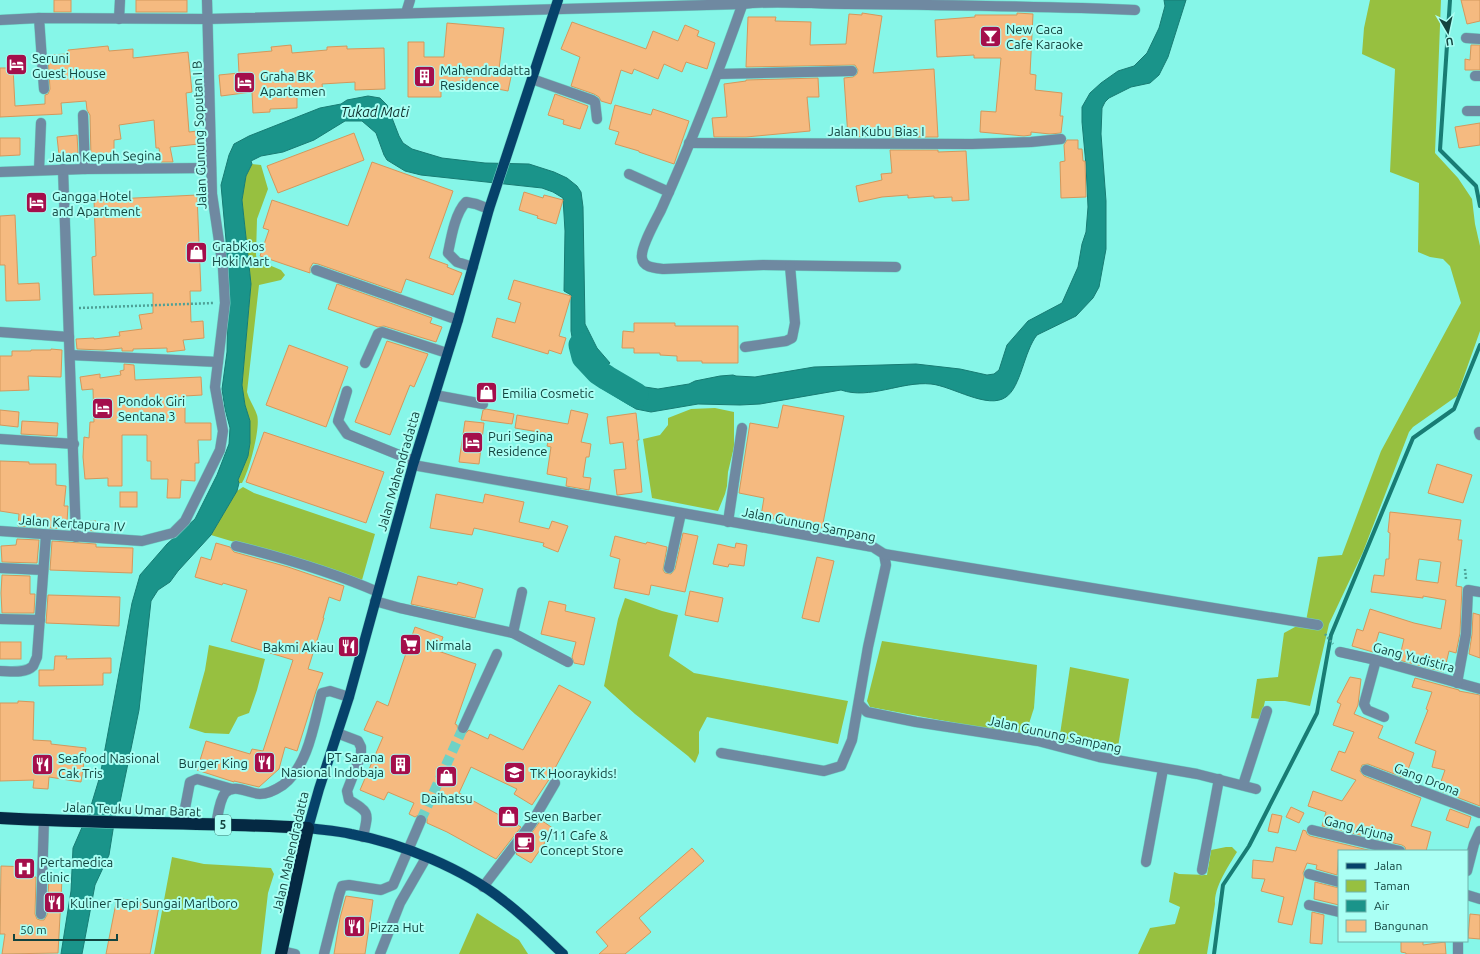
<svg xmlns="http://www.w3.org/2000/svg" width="1480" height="954" font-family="Ubuntu,sans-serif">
  <rect width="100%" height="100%" fill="#86f6e8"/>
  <g fill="#97c040">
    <path d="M1370,0H1441L1435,153L1458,178L1472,199L1475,224L1480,246V331L1457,396L1423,420L1413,427L1409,432L1363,552L1329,624L1310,706L1285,701H1265L1261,719L1251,718L1257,679L1278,677L1284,633L1306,621L1318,557L1342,555L1381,451L1461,303L1450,266L1443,259L1430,257L1418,252L1419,183L1390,172L1395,69L1362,54L1364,28Z"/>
    <path d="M252,164L261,165L268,189L257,219L256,255L257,260L281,270L285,275L281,280L259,285L247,392C249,400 254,406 257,415C261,427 249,472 242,483H239L238,480L248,456L250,443V421L245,405L242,385L251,284L242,200L246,176Z"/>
    <path d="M715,408L734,412V447L728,472L727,486L725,494L718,511L652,498L643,439L660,435L668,425V418L691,409Z"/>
    <path d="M243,487L254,493L375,534L362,580L211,535L237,491Z"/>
    <path d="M625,598L662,611L678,615L669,656L694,673L848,701L838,744L707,717L699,732V753L695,763L688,756L635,714L604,686L618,619Z"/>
    <path d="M882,641L1037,665L1034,708L1025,736L870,707L867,701Z"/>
    <path d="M209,645L265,659L257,690L249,713L238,717L229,734L205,733L189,728L205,670Z"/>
    <path d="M1070,667L1129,679L1117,753L1059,741Z"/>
    <path d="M1226,847H1232L1237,852C1228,867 1214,887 1215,904L1207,954H1138L1150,928L1175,924L1180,907L1169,902L1174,872L1179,874L1207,875L1211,850Z"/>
    <path d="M172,857L204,864L271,868L274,874L268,893L261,954H154Z"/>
    <path d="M477,913L519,940L528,954H459Z"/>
  </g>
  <g fill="#1a948a" stroke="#187c74">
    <path d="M1164,0H1186L1168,57L1159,75L1150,83L1131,87L1109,98L1105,102L1102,108L1101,134L1106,201V249L1099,287L1093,298L1076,316L1037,335C1024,351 1021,387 1006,397C988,410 952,386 931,384C901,381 870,400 841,390L760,404L740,405L698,404L651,412L636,409L598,386L617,370L632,385L658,389L689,384L695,381L720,376L733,375L736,376L755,377L814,367L916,364L960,369L987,375L994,374L999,370L1007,345L1028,321L1062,303L1078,267L1082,244L1086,232L1088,207L1086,165L1082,122V107L1090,93L1101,83L1118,71L1134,66L1147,53L1159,28L1165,6Z"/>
    <path d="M368,96L380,98L387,105L399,136L403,143L412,149L442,158L485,163L529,164L554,172L567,178L577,186L581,192L583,207L585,324L597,348L610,363L589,378L577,362L574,349L571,331V295L564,291L565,231L563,198L553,192L542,188L421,175L405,171L387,160L384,155L376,133L362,121H345L314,140L283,152L261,156L251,161L252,164L246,176L242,200L251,284L242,385L245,405L250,421V443L248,456L238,480L239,483L237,491L211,535L178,571L170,582L158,590L151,601L139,710L120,802L116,811L109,855L95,885L82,954H61L71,891L73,848L90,809L100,776L132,603L140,575L167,544L195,519L217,475L229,444L230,428L225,409L222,389L227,352L228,301L226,240L221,185L229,155L234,144L249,136L320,108L341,104L347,100Z"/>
  </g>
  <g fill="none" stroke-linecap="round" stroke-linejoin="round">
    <g stroke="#187c74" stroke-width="4">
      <path d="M1450,0L1440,150L1476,186L1480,206"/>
      <path d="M1214,954L1223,885L1249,846L1317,713L1331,635L1413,438L1454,409L1480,345"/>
    </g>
    <path stroke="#1a948a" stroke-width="25" d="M581,345L584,357L598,372L607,378L636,395"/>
  </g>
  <g fill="#f5ba80" stroke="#d3985c" fill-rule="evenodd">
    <rect x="54" y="0" width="17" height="12"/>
    <rect x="136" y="0" width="51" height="12"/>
    <path d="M1461,0H1480V21L1467,24Z"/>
    <path d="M862,13L882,16L873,73L934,69L938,137H888V136L848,137L844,78L853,77L857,74L858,70L855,65L746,67L748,17H776L775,21L811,22L810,45L846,44L849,14L862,15Z"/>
    <path d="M1017,13L1033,14L1030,74L1036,75L1035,90L1062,93L1060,116H1063L1061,133L1050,134L1031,132V135L1024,136L980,132L981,111L996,112L1001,58H974V55L937,57L935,20L975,17V15H1017Z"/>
    <path d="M572,22L646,49L653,31L678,41L685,25L699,31L697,36L715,43L707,69L686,62L682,72L664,64L658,79L634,69L632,74L621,70L611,104L601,101L599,97L594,94L571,86L580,57L561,49Z"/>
    <path d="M447,23L504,28L499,69L512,72L508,91L472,84V86L441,85V97H408V42H424V57H444Z"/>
    <path d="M291,45L292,53L327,50V47L347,46V49L384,48L385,89L355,90V82L322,84L323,93L297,96V108L270,109V112L253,113L252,92L221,96L219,75L239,73L238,54L272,51L271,47Z"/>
    <path d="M1471,45H1480V70H1465V59L1470,60Z"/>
    <path d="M108,46L109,51L133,49V58L188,52L192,92L186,93L189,132L197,131L199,144L170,147L173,162H161L159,148H156L154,120L119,125L121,139L114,140V157H91L90,115L87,110L86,101L61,103L62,114L0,117V68H13L15,106L45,104V95L48,94L50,89L48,55L68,54V50Z"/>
    <path d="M818,78L819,97H807L810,131L746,137H714L712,118L727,117L724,84L746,81V80Z"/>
    <path d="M555,94L588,106L580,129L563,124L564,120L548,115Z"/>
    <path d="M615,105L651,115L653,109L689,121L674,164L639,152V151L615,144L619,132L609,129Z"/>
    <path d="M1480,123V145L1459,148L1455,127Z"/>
    <path d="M354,133L364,160L278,193L267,166Z"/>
    <path d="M77,135L78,153L59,155L57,137Z"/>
    <path d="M0,138H20V155L0,156Z"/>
    <path d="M1067,140H1078V149H1082L1083,161H1085L1086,197L1061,198L1060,162L1065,161L1064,145Z"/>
    <path d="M890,150H938V152L966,151L969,200L952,201V197L934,198V196L908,198V195L882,197L859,202L856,186L882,180L881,174L892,173Z"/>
    <path d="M372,162L453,191L429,258L448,265L447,267L462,273L453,295L406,279L401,293L318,264L313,263L310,268V273L260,256L269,230L263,228L272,200L348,226Z"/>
    <path d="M524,192L543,198L544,195L563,200L556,224L537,218L538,216L519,210Z"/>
    <path d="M197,195L201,291H190L191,322L203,321L204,338L183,340L185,350L167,352V348L133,349V351H122V348L103,350L77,349L76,339L94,338V339L120,336L119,332L142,329L139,315L153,313V293L94,295L92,257L96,256L94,200Z"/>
    <path d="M15,215L18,284L39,283L40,300L6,301L5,265H0V216Z"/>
    <path d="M514,280L571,296L559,336L566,338L561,354L549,350L548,354L492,337L497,318L515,323L521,303L508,299Z"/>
    <path d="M337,284L432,318L430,323L442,327L436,342L384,326L378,327L328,309Z"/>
    <path d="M634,323H675V326H738V363H702V361H677V356L660,355V353H634V348H622L623,331L634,332Z"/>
    <path d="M387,341L428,354L414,387L410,385L390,435L355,422Z"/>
    <path d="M289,345L348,367L326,427L266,405Z"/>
    <path d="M51,349L62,350L61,377L28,376L29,390L0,391V356H12V351H31V350H51Z"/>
    <path d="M124,364L134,365L135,380L201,377L202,395L185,396V423H211V440H198L199,463H195V481L181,480L180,498H167L168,479H151V461H147V435H122V486H108V478L85,479L83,457L84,437L89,438L90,422H94L93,389L82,390L80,377L100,374V378L121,375L120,371L124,370Z"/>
    <path d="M783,405L844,416L822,528L761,516L764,498L739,493L750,423L778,428Z"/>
    <path d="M486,409L514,414L512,424L481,420L483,410Z"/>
    <path d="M0,410L19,412L18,427L0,425Z"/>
    <path d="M571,410L588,414L581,442L591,444L589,457H586L583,477L591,478L589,490L566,486L567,478L547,474L551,447L547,446L550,434L515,428L517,415L568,424Z"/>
    <path d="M636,413L639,440H637L642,492L617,495L614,470L626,469L623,442L610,444L607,417Z"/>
    <path d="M22,421L58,423L57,436L21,434Z"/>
    <path d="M465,421L484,423L479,464L459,462Z"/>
    <path d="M264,432L384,472L366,523L246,482Z"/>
    <path d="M0,461L29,462V464H56V485L66,486L64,506H68L67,522H69V529L18,526L19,514L0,511Z"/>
    <path d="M1437,464L1472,475L1463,503L1428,493Z"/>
    <rect x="120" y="492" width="17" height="15"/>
    <path d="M436,494L483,503L485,494L524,502L519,522L549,529L552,521L568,526L558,552L543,546L544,543L474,528L472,535L430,528Z"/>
    <path d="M1390,512L1461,520L1458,540H1462L1456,586L1462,587L1460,633L1456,653L1449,651L1444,672L1399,660L1404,639L1379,632L1373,652L1352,646L1357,629L1363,631L1370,609L1414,623L1441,629L1446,600L1423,596V598L1371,592L1374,575L1384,576L1386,559H1389L1390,533L1388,532ZM1419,559L1441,562L1438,583L1416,580Z"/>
    <path d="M96,521V531L82,530V522Z"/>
    <path d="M683,533L698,536L685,592L651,585L649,595L614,588L620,559L610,556L615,536L646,544L647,542L667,547L663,570L665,573L671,574L675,569Z"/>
    <path d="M17,539L39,540L37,563L2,562L1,546L16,545Z"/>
    <path d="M52,541L96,544V547L133,548L132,573L50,570Z"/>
    <path d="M216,543L230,547L234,552L288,567L344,586L340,601L329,597L323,618H324L308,669L323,673L316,691L297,751L285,747L279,769L259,787L234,781V782L197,770L206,741L250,754L252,749L263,751L293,660L231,641L247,590L223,583L222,585L195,577L201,557L211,560Z"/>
    <path d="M736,543L747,545L744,566L729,564L728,567L713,564L718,544L735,548Z"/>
    <path d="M817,557L834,561L819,622L802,618Z"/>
    <path d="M2,575L30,576V594H35L34,613H2L1,593Z"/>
    <path d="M418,576L457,585L458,582L483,589L475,618L411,604Z"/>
    <path d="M690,591L723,598L718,622L685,615Z"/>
    <path d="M48,595L120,597L119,626L46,623Z"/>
    <path d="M549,601L566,605L565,611L595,618L584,665L574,663L572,657L576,642L541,634Z"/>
    <path d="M1473,613L1480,615V658L1469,654L1472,634Z"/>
    <path d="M415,627L443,637L438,651L476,664L455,724L457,725L458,731L461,734L466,733L469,730L488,739L490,734L523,750L559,685L591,702L555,768L556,769L532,805L514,794L517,789L471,767L459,793L521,827L496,859L447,832L427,823V819L424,814H420L415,817L409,814L414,803L388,792L384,800L360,790L383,737L364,730L377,701L388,706Z"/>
    <rect x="0" y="642" width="21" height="17"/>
    <path d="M55,656H67L66,659L111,658V673H103V685L39,686V670H54Z"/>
    <path d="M1350,677L1361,679L1358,705L1354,714L1383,726L1378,738L1414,753L1405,778L1368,764L1362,765L1360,771L1364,776L1421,798L1411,826L1431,832L1426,851H1406L1405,847L1402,845L1322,826L1326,812L1308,806L1313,791L1342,801L1356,780L1331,770L1339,751L1345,753L1354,732L1333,725L1341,704L1337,702Z"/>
    <path d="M1415,678L1459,690V691L1480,695V806L1438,790L1445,770L1432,767L1436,751L1415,743L1428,710L1426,709L1432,692L1412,687Z"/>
    <path d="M18,701L34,702L33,740L51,741V744L86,748L81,782L49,777L48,789L33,788L34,780L0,781V703H18Z"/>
    <path d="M1291,807L1304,813L1299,823L1286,817Z"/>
    <path d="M1450,809L1471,817L1468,828L1446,820Z"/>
    <path d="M1272,814L1282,816L1278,833L1268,831Z"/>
    <path d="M541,820L554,829L531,863L516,854Z"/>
    <path d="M1303,830L1306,831L1307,834L1310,836L1372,851H1339L1337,875L1316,869L1317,865L1307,863L1303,873L1304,877L1292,925L1278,922L1284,897L1261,891L1265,879L1252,878L1253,860L1273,862L1276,847L1296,851Z"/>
    <path d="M692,848L704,861L639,918L651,932L625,954H599L608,946L596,932Z"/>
    <path d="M1,866L30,867L29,877H36L35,914L37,919L40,920H44L47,915L49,878L62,879L58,953L2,954L5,934H0Z"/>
    <path d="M1315,882L1339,888V905L1314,899Z"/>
    <path d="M346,896L373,900L365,954H334L340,918Z"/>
    <path d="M117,898L159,906L150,954H106Z"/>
    <path d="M1312,912L1324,915L1322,944L1310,943Z"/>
    <path d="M1470,914L1480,915V939L1468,938Z"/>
    <path d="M1401,941H1423V945L1445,942L1446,954H1406V953L1401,952Z"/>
  </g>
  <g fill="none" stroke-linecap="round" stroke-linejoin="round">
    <path stroke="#6fd2c6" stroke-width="10" stroke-dasharray="10 5" stroke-linecap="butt" d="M421,820L463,728"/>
    <defs>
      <g id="minor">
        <path d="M744,0C719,71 692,141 661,210C656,220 640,248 642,258C643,268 656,268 664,269L763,265L896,267"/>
        <path d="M406,13L410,0"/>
        <path d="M39,18L44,89"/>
        <path d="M119,19L120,0"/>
        <path d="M0,20L39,18L207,19L743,4C775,0 812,4 846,4C942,5 1039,6 1135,10"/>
        <path d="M1466,38L1480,39"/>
        <path d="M718,74L852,71"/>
        <path d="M1475,76H1480"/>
        <path d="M532,79L592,100L595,102L597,119"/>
        <path d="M1467,111H1480"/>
        <path d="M83,115L85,169"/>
        <path d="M689,143L972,144L1031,142L1061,139"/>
        <path d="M63,169L76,537"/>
        <path d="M39,170L41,123"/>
        <path d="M0,172L85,169L211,168"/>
        <path d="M629,174L669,192"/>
        <path d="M473,267L457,262L448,253C451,238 455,213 466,202L476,204L489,209"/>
        <path d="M316,270L458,320"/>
        <path d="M0,332L69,337"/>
        <path d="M745,347L786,341L792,338L795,323L790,266"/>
        <path d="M70,355L218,362"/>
        <path d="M365,363L378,334L382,332L447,353"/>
        <path d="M347,391L338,421L347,434L414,461"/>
        <path d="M435,395L483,404"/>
        <path d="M1479,432L1480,435"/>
        <path d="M0,439L74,444"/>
        <path d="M413,465L873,547L884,554L886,565L868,647L852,740L841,766L824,771L721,753"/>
        <path d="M728,522L742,428"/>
        <path d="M0,531L142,541L173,533L185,521L220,450L223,431L215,387L225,303L223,268L212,194L207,0"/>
        <path d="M236,546C284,558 332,572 378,592"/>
        <path d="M884,554L1318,625"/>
        <path d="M0,568L43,570"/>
        <path d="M669,568L681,513"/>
        <path d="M375,601L400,608L513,633L568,662"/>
        <path d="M0,619L40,620"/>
        <path d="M513,633L522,592"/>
        <path d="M1340,652L1376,660L1480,689"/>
        <path d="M1376,660L1364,704L1367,710L1384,717"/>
        <path d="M0,671C9,671 25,674 33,666C34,664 36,659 37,657L46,535"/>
        <path d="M1457,683L1466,634L1468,590L1480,592"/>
        <path d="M859,704L867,712L916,722L1038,741L1099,757L1197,774L1256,789"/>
        <path d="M463,728L497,654"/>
        <path d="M337,733L358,741L361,747V755L347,791L349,800C371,813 368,813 363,837"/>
        <path d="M1366,770L1480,813"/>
        <path d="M1243,785L1267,711"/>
        <path d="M182,824L190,782L197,779L232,789"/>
        <path d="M216,825C218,815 219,801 225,793C234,783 250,794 260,794C268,794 277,789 283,785C309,765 314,723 322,693L330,691L349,697"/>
        <path d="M1312,830L1400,851"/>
        <path d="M1146,862L1163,769"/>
        <path d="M1202,870L1219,779"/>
        <path d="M1467,871L1474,844L1480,831"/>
        <path d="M1309,874L1339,882"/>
        <path d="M483,887L531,824L555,783"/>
        <path d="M1467,895L1480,899"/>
        <path d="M1309,905L1339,912"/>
        <path d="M41,914L44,819"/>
        <path d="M1458,941V954"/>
        <path d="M282,951L295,954"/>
        <path d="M324,954L339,895L342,886L349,885L381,890L393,885L421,820"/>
        <path d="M380,954L400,903L426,858"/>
      </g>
      <path id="major" d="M558,0L489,209L458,320L413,465L349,697L319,789L308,828C322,830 337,831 351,834C401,843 464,869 504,901C525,917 544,936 563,954"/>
      <path id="highway" d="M0,818C103,824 206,822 308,828L281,954"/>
    </defs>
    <use href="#minor" stroke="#6fd2c6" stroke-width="11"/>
    <use href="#major" stroke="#6fd2c6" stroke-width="11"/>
    <use href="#highway" stroke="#6fd2c6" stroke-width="13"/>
    <g stroke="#4ea096" stroke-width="2.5" stroke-dasharray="2 2" stroke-linecap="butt">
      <path d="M79,308L214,303"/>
      <path d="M1465,569L1466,579"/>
      <path d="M1325,634L1333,644"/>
    </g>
    <use href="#minor" stroke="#6f89a1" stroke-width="10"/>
    <use href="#major" stroke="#06426a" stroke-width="10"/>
    <use href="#highway" stroke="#052943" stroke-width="12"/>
  </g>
  <defs>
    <symbol id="bar-square" viewBox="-11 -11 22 22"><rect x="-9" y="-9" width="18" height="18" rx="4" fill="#a40e4b" stroke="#aafff4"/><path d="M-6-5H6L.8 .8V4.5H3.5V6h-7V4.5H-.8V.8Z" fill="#fff"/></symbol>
    <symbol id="hotel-square" viewBox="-11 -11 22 22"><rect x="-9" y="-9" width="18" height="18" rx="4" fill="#a40e4b" stroke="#aafff4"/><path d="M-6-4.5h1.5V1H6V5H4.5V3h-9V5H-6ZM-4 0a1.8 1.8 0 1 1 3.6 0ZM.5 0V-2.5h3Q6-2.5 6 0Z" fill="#fff"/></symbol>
    <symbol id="building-square" viewBox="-11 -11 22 22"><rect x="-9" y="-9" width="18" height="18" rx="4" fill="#a40e4b" stroke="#aafff4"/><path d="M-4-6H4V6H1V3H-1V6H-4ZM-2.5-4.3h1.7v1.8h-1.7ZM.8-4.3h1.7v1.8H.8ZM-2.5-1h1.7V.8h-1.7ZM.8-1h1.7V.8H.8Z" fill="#fff"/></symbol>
    <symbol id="shop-square" viewBox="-11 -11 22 22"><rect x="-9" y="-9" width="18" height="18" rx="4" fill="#a40e4b" stroke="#aafff4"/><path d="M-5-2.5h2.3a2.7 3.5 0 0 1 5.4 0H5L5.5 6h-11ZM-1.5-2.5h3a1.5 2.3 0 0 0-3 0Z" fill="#fff"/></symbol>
    <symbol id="supermarket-square" viewBox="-11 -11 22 22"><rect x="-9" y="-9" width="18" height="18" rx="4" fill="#a40e4b" stroke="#aafff4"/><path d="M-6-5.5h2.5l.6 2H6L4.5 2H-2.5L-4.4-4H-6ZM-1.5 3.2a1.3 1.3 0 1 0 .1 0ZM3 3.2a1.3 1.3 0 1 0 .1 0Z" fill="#fff"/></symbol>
    <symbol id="restaurant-square" viewBox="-11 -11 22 22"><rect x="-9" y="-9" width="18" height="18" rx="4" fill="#a40e4b" stroke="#aafff4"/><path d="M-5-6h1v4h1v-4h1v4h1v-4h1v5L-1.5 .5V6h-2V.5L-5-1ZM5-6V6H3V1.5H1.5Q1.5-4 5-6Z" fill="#fff"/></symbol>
    <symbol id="school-square" viewBox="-11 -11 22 22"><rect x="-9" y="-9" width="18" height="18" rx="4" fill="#a40e4b" stroke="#aafff4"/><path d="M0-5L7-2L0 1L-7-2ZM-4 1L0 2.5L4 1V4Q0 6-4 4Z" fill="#fff"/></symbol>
    <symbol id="cafe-square" viewBox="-11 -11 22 22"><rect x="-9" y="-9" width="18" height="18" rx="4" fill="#a40e4b" stroke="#aafff4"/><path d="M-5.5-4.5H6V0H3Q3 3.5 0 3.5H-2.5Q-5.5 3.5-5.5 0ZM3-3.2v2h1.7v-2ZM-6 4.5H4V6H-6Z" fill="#fff"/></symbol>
    <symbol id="hospital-square" viewBox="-11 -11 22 22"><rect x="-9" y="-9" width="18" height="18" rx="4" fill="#a40e4b" stroke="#aafff4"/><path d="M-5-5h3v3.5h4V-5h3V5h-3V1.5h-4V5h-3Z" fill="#fff"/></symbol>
  </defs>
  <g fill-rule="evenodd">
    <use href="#bar-square" x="978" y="24" width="25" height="25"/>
    <use href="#hotel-square" x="4" y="52" width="25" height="25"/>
    <use href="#building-square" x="412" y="64" width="25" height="25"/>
    <use href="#hotel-square" x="232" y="70" width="25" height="25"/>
    <use href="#hotel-square" x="24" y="190" width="25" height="25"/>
    <use href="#shop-square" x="184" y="240" width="25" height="25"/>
    <use href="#shop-square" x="474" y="380" width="25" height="25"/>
    <use href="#hotel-square" x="90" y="396" width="25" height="25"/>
    <use href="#hotel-square" x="460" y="430" width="25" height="25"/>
    <use href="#supermarket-square" x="398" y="632" width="25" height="25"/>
    <use href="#restaurant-square" x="336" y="634" width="25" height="25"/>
    <use href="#restaurant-square" x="252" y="750" width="25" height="25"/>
    <use href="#building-square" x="388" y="752" width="25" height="25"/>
    <use href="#restaurant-square" x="30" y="752" width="25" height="25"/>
    <use href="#school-square" x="502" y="760" width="25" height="25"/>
    <use href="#shop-square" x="434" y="764" width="25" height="25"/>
    <use href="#shop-square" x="496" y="804" width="25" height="25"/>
    <use href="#cafe-square" x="512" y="830" width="25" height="25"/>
    <use href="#hospital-square" x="12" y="856" width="25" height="25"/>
    <use href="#restaurant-square" x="42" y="890" width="25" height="25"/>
    <use href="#restaurant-square" x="342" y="914" width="25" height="25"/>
  </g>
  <g text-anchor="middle" stroke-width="4" stroke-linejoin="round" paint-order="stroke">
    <rect fill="#aafff4" stroke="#407c75" stroke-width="1" x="215" y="815" width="16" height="20" rx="3"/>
    <g font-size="12" font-weight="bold" fill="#13443f">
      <text x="223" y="829">5</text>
    </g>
    <g font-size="13" fill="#13443f" stroke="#aafff4" text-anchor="start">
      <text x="1006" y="34">New Caca<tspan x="1006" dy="15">Cafe Karaoke</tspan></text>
      <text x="32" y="63">Seruni<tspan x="32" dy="15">Guest House</tspan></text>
      <text x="440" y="75">Mahendradatta<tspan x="440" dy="15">Residence</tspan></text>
      <text x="260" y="81">Graha BK<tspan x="260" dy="15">Apartemen</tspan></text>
      <text x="52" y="201">Gangga Hotel<tspan x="52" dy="15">and Apartment</tspan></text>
      <text x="212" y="251">GrabKios<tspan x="212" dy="15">Hoki Mart</tspan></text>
      <text x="502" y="398">Emilia Cosmetic</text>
      <text x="118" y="406">Pondok Giri<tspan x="118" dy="15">Sentana 3</tspan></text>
      <text x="488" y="441">Puri Segina<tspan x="488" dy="15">Residence</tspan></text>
      <text x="426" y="650">Nirmala</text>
      <text x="334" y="652" text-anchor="end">Bakmi Akiau</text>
      <text x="384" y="762" text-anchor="end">PT Sarana<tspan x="384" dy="15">Nasional Indobaja</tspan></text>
      <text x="58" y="763">Seafood Nasional<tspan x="58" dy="15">Cak Tris</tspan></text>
      <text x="248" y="768" text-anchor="end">Burger King</text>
      <text x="530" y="778">TK Hooraykids!</text>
      <text x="447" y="803" text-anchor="middle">Daihatsu</text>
      <text x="524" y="821">Seven Barber</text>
      <text x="540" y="840">9/11 Cafe &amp;<tspan x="540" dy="15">Concept Store</tspan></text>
      <text x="40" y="867">Pertamedica<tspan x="40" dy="15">clinic</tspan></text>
      <text x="70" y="908">Kuliner Tepi Sungai Marlboro</text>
      <text x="370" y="932">Pizza Hut</text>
    </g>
    <g font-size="13" fill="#13443f" stroke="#aafff4">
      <text x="876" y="136">Jalan Kubu Bias I</text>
      <text transform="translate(199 135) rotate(-92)" y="5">Jalan Gunung Soputan I B</text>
      <text transform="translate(105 156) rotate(-1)" y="5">Jalan Kepuh Segina</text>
      <text transform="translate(398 471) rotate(-74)" y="5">Jalan Mahendradatta</text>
      <text transform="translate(72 523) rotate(4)" y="5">Jalan Kertapura IV</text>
      <text transform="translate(809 524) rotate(11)" y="5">Jalan Gunung Sampang</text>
      <text transform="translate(1414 657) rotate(15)" y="5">Gang Yudistira</text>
      <text transform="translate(1055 734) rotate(12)" y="5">Jalan Gunung Sampang</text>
      <text transform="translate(1427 779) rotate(21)" y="5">Gang Drona</text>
      <text transform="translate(132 809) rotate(2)" y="5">Jalan Teuku Umar Barat</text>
      <text transform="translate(1359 828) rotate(14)" y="5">Gang Arjuna</text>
      <text transform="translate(290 852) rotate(-77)" y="5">Jalan Mahendradatta</text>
    </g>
    <g font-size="14" font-style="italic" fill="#10312e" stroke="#aafff4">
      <text x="375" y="117">Tukad Mati</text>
    </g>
  </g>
  <rect x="1338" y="850" width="130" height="92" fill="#aafff4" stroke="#6eb4ac"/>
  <rect x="1346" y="863" width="20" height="6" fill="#06426a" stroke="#6eb4ac"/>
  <text x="1374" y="870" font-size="12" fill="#13443f">Jalan</text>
  <rect x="1346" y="880" width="20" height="12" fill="#97c040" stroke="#6eb4ac"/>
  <text x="1374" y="890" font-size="12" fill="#13443f">Taman</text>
  <rect x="1346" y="900" width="20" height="12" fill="#1a948a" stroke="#6eb4ac"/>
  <text x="1374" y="910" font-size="12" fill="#13443f">Air</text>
  <rect x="1346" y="920" width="20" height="12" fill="#f5ba80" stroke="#6eb4ac"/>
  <text x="1374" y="930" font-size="12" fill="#13443f">Bangunan</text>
  <g transform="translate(1448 32) rotate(171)" stroke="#aafff4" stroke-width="3" paint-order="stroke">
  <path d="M0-3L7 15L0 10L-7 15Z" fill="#13443f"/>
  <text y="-6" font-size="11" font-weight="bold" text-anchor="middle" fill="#13443f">U</text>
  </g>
  <path d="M14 934v6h103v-6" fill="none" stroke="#13443f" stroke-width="2"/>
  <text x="20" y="934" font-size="12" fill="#13443f" stroke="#aafff4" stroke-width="3" paint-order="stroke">50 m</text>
</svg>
